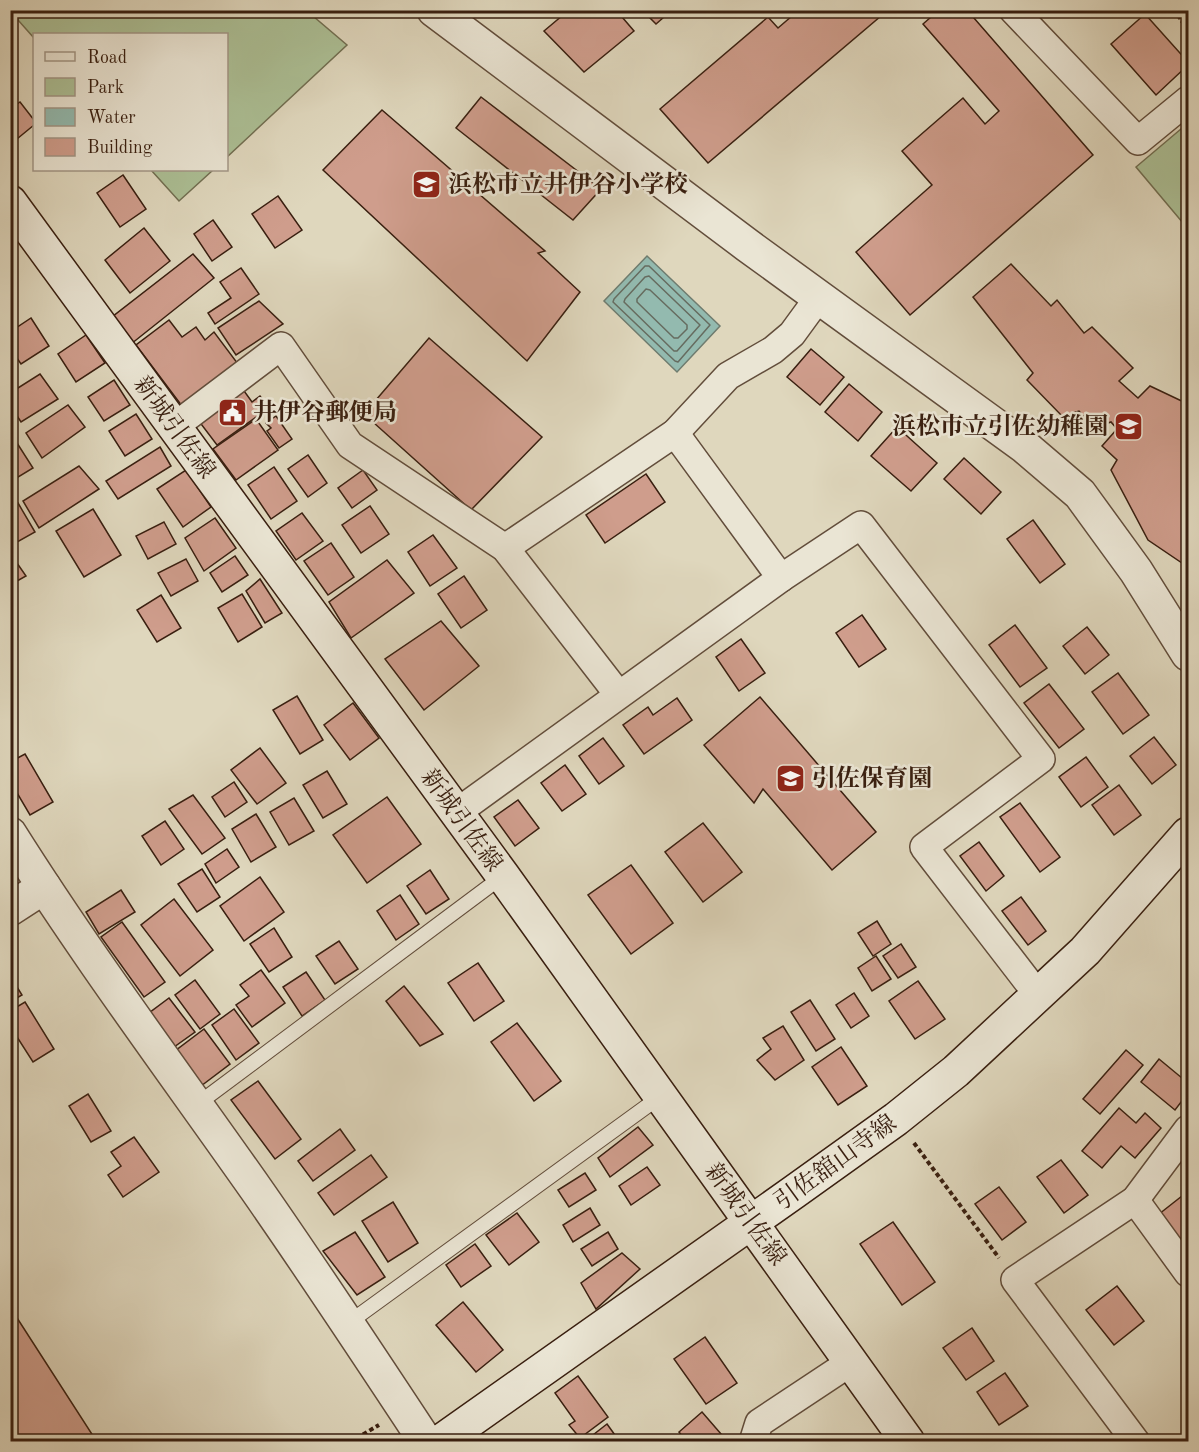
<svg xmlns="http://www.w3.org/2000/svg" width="1199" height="1452" font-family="'Old Standard TT','Noto Serif JP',serif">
  <rect width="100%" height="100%" fill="#dfd7bd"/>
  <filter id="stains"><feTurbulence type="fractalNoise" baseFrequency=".00333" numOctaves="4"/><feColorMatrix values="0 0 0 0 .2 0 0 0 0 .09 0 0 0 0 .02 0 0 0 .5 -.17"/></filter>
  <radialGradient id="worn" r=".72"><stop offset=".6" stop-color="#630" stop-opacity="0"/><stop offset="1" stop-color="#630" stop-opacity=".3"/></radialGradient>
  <g fill="#acbf95" stroke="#726f52" stroke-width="1.5">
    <path d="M10,11H307L347,45L227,157L226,34H34V38Z"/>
    <path d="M1188,123V229L1136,167Z"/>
    <path d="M151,170H213L179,201Z"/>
  </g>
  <path fill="#93baaf" stroke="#6f7c6f" stroke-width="1.5" d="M647,256L720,326L677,372L604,301Z"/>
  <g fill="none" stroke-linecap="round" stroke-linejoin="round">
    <g stroke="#666c60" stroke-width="1.5">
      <path d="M645,266H649L710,325L678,362L675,361L613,302L614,299Z"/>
      <path d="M649,276L700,325L677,351H674L624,302L625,299L645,277Z"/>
      <path d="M646,289L650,290L687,325V329L678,338H674L637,302V299Z"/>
    </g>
  </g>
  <g fill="#cf9d8c" stroke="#391f10" stroke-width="1.5">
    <path d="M569,10H616L634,31L584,72L544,31Z"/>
    <path d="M642,10H672L656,24Z"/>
    <path d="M799,10H888L708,163L660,109L768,17L778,28Z"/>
    <path d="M939,10H967L1093,155L910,315L856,252L932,185L902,151L963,98L985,124L999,111L923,24Z"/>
    <path d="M1172,10H1188V11L1179,19Z"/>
    <path d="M1145,14L1188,62V65L1156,95L1111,44Z"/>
    <path d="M1188,16V31L1181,22Z"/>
    <path d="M481,97L601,189L573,220L456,128Z"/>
    <path d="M20,102L34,120V125L12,143L10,109Z"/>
    <path d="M382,110L545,251L538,253L580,292L527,361L323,170Z"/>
    <path d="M123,175L146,209L120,227L97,193Z"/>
    <path d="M278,196L302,230L275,248L252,214Z"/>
    <path d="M213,220L232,247L212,261L194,234Z"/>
    <path d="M144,228L170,261L130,293L105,260Z"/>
    <path d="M193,254L214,278L131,344L112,317Z"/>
    <path d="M1011,264L1051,306L1057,300L1084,333L1092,327L1133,368L1119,381L1138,398L1150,386L1188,404V562L1182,563L1148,540L1111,470L1117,460L1102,446L1117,429L1111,422L1094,428L1079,411L1062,416L1027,380L1033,373L973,297Z"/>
    <path d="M241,268L259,294L215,324L208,313L231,298L220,282Z"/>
    <path d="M259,301L283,324L236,355L218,328Z"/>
    <path d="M31,318L49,346L21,364L10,348V332Z"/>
    <path d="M169,320L182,337L196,327L205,340L214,332L238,364L182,406L136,345Z"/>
    <path d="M86,335L105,363L76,382L58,354Z"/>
    <path d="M429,338L542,437L471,510L364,414Z"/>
    <path d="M811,349L844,377L820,405L787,377Z"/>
    <path d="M40,374L58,399L21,422L10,405V393Z"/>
    <path d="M114,380L130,405L104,421L88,397Z"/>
    <path d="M239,384L252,402L260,396L269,408L217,445L195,416Z"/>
    <path d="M849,384L882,412L858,441L825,412Z"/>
    <path d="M68,405L85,427L42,458L26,433Z"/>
    <path d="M136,414L152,439L125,456L109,431Z"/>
    <path d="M276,416L292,439L279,448L267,431L271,428L266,423Z"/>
    <path d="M256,419L278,450L236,480L213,449Z"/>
    <path d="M897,427L937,463L911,491L871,456Z"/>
    <path d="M17,443L33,468L10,482V447Z"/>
    <path d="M160,447L171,466L118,499L106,481Z"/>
    <path d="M308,455L327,483L308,497L288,469Z"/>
    <path d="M964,458L1001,492L981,514L944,479Z"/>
    <path d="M79,466L99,489L39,528L23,501Z"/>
    <path d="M274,467L297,501L271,519L248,485Z"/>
    <path d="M186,470L211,507L183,527L157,489Z"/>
    <path d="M363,470L377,490L352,508L338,488Z"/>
    <path d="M646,474L665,502L605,543L586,515Z"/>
    <path d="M18,503L35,532L10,546V508Z"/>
    <path d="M370,506L389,534L361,553L342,525Z"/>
    <path d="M93,509L121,555L84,577L56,531Z"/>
    <path d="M302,513L323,541L296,560L276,531Z"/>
    <path d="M215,518L236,548L204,571L185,538Z"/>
    <path d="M1033,520L1065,564L1040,583L1007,539Z"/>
    <path d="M164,522L176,544L148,559L136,536Z"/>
    <path d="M433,535L457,568L430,586L408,552Z"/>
    <path d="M331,543L354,577L328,595L304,561Z"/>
    <path d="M10,553L26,576L10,585Z"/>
    <path d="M235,556L248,575L222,592L210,573Z"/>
    <path d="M186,559L198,581L171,596L158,573Z"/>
    <path d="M387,560L414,593L351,638L329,602Z"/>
    <path d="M464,576L487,610L461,628L438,594Z"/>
    <path d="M260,579L282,613L265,623L246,591Z"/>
    <path d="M242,594L262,627L238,642L218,608Z"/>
    <path d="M161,595L181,628L157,642L137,610Z"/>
    <path d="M862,615L886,649L859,667L836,633Z"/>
    <path d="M441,621L479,666L424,710L385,659Z"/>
    <path d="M1015,625L1047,668L1020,687L989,645Z"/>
    <path d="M1087,627L1109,655L1085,674L1063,646Z"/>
    <path d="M741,639L765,673L739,691L716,657Z"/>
    <path d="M1118,673L1149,715L1123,734L1092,692Z"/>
    <path d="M1049,684L1084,729L1059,748L1024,703Z"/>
    <path d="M297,696L323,740L300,754L273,710Z"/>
    <path d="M760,697L876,832L832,870L763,789L754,803L704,745Z"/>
    <path d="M677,698L692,720L644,754L623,725L648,707L653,715Z"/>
    <path d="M353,703L379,738L350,760L324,725Z"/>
    <path d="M1154,737L1176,765L1152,784L1130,756Z"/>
    <path d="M603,738L624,766L599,784L579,756Z"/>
    <path d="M260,748L286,783L257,804L231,770Z"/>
    <path d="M25,754L53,802L30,815L10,781V762Z"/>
    <path d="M1086,757L1108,787L1081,807L1059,777Z"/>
    <path d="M565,765L586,794L562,811L541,783Z"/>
    <path d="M327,771L347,804L323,818L303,785Z"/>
    <path d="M234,782L247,802L225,817L212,797Z"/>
    <path d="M1119,785L1141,815L1114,835L1092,805Z"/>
    <path d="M193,795L225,838L202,854L169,809Z"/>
    <path d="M387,797L421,844L367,883L333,835Z"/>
    <path d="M294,798L314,831L289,845L270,812Z"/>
    <path d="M518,800L539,828L515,846L494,817Z"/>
    <path d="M1020,803L1060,857L1040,872L1000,817Z"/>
    <path d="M256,814L276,847L251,862L232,829Z"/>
    <path d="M165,821L184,849L161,865L142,836Z"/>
    <path d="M703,823L742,872L703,902L665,852Z"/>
    <path d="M979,842L1004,876L986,891L960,856Z"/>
    <path d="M227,849L239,867L216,883L205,864Z"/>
    <path d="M631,865L673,923L631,954L588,895Z"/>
    <path d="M202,869L220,897L197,912L178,884Z"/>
    <path d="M430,870L449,899L426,914L407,886Z"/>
    <path d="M260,877L284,912L244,941L220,906Z"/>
    <path d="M121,890L135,912L99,934L86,912Z"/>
    <path d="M400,895L419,924L396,940L377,911Z"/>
    <path d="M1021,897L1046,931L1028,945L1002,911Z"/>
    <path d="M174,899L213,950L180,976L141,925Z"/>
    <path d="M877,921L891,944L873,956L858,933Z"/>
    <path d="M122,922L165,982L144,997L101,937Z"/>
    <path d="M274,928L292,957L269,972L250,944Z"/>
    <path d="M339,941L358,969L335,984L316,956Z"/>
    <path d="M901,944L916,967L898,978L883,956Z"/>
    <path d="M876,956L891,979L872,991L858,968Z"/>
    <path d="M478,963L504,1001L474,1021L448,983Z"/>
    <path d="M261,970L285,1003L252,1027L236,1005L249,996L240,985Z"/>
    <path d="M306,972L325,1000L302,1016L283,987Z"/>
    <path d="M12,979L22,995L10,1002V980Z"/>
    <path d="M195,980L220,1014L200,1029L175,995Z"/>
    <path d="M918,981L945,1019L915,1039L889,1001Z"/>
    <path d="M404,986L443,1034L420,1046L386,1001Z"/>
    <path d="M854,993L869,1016L851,1028L836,1005Z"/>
    <path d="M169,998L195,1032L174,1047L149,1013Z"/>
    <path d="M810,1000L835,1039L816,1051L791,1012Z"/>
    <path d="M25,1002L54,1049L33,1062L10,1026V1011Z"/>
    <path d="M234,1009L259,1043L236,1060L212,1025Z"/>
    <path d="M517,1023L561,1081L534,1101L491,1042Z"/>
    <path d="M783,1026L804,1060L775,1080L757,1060L771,1049L763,1038Z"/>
    <path d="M204,1029L230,1064L201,1086L175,1051Z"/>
    <path d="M841,1047L867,1086L838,1105L812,1067Z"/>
    <path d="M1126,1050L1143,1065L1100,1114L1083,1099Z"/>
    <path d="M1159,1059L1188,1083V1093L1175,1110L1141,1082Z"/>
    <path d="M258,1081L301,1139L275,1159L231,1100Z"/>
    <path d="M88,1094L111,1131L91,1142L69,1106Z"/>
    <path d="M1119,1108L1136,1123L1145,1113L1161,1128L1135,1158L1121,1146L1102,1168L1082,1151Z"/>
    <path d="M638,1127L653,1145L610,1177L598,1158Z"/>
    <path d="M340,1129L355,1150L313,1181L298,1161Z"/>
    <path d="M134,1137L159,1172L123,1197L108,1175L121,1166L111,1152Z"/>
    <path d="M371,1155L387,1177L334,1215L318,1193Z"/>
    <path d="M1061,1160L1088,1195L1064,1213L1037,1177Z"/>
    <path d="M1188,1160V1173L1182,1165Z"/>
    <path d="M647,1167L660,1185L631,1205L619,1186Z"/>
    <path d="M585,1173L596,1190L569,1207L558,1190Z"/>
    <path d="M999,1187L1026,1222L1002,1240L975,1204Z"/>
    <path d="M1182,1196L1188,1203V1233L1175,1243L1154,1218Z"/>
    <path d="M393,1202L418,1243L388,1262L362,1221Z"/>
    <path d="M590,1208L600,1225L573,1242L563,1225Z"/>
    <path d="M517,1213L539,1242L509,1265L486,1235Z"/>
    <path d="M893,1222L935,1282L902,1305L860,1244Z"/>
    <path d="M355,1232L385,1277L357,1295L323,1251Z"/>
    <path d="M608,1232L618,1249L592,1266L581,1249Z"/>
    <path d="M475,1244L491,1266L461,1287L446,1265Z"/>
    <path d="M622,1253L640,1269L596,1309L581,1283Z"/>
    <path d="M1117,1286L1144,1321L1114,1345L1086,1310Z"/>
    <path d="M463,1302L503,1350L476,1372L436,1325Z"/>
    <path d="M10,1307L97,1442H10Z"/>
    <path d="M972,1328L994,1361L966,1380L943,1348Z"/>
    <path d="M705,1337L737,1383L706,1404L674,1359Z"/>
    <path d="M1005,1373L1028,1406L999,1425L977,1392Z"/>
    <path d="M578,1376L608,1417L580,1438L569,1425L575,1421L555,1393Z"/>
    <path d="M702,1412L728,1442H687L679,1432Z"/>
    <path d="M607,1424L620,1442H584Z"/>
  </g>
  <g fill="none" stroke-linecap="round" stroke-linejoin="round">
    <defs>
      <g id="service">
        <path d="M195,1106L503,876"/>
        <path d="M347,1324L661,1096"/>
      </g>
      <g id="minor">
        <path d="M1013,10L1138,141L1188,100"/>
        <path d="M175,426L281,346L350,445L505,548L618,694"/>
        <path d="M505,548L675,433L728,376L773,350L792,334L819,297"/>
        <path d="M781,578L861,525L1041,759L924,847L1038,995"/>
        <path d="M456,813L781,578L675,433"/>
        <path d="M1135,1200L1188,1273"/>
        <path d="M753,1442L759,1423L851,1362"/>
        <path d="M1136,1442L1015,1280L1135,1200L1188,1129"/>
      </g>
      <g id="tertiary">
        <path d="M434,10L747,245L1025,447L1080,494L1136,571L1188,654"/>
        <path d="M10,834C87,956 173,1071 256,1189C314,1272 370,1357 426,1442"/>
        <path d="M10,909L44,887"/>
      </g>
      <g id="secondary">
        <path d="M10,202L503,876L908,1442"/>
        <path d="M440,1442L794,1192L896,1119L956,1071L1085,951L1188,834"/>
      </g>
    </defs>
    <use href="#service" stroke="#624d3b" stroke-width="16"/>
    <use href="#minor" stroke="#624d3b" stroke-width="30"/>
    <use href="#tertiary" stroke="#624d3b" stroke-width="36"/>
    <use href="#secondary" stroke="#391f10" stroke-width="36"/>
    <g stroke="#391f10" stroke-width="4" stroke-dasharray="4.5 3" stroke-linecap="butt">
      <path d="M914,1143L999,1258"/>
      <path d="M350,1442L379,1425"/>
    </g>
    <use href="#service" stroke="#eae5d4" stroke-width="14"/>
    <use href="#minor" stroke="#eae5d4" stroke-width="27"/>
    <use href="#tertiary" stroke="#eae5d4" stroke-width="33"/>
    <use href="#secondary" stroke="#eae5d4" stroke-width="33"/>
  </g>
  <defs>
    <symbol id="school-square" viewBox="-11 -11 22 22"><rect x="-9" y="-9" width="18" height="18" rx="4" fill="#8f2418" stroke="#eae5d4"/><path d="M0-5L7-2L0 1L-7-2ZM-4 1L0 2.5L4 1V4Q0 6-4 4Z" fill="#fff"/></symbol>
    <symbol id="civic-square" viewBox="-11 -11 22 22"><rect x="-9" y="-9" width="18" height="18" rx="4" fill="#8f2418" stroke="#eae5d4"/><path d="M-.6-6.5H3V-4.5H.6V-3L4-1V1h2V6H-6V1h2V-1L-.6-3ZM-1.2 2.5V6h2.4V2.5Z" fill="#fff"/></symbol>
  </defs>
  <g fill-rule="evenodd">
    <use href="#school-square" x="410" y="168" width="33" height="33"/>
    <use href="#civic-square" x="216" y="396" width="33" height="33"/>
    <use href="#school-square" x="1112" y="410" width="33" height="33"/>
    <use href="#school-square" x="774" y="762" width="33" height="33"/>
  </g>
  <g text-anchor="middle" stroke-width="5" stroke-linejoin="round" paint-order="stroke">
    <g font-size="24" font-weight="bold" fill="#391f10" stroke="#eae5d4" text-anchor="start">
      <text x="448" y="192">浜松市立井伊谷小学校</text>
      <text x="253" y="420">井伊谷郵便局</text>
      <text x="1108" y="434" text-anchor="end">浜松市立引佐幼稚園</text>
      <text x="812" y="786">引佐保育園</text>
    </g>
    <g font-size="24" fill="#391f10" stroke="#eae5d4">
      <text transform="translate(175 427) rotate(54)" y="8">新城引佐線</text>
      <text transform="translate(462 820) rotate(54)" y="8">新城引佐線</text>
      <text transform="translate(835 1162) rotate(-36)" y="8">引佐舘山寺線</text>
      <text transform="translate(746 1214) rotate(54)" y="8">新城引佐線</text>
    </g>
  </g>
  <rect width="1199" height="1452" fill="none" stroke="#dfd7bd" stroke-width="36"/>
  <rect x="12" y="12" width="1175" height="1428" fill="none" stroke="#391f10" stroke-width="3"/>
  <rect x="18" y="18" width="1163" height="1416" fill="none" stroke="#391f10" stroke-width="1.5"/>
  <rect x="33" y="33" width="195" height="138" fill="#eae5d4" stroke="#a39686" stroke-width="1.5"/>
  <rect x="45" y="52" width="30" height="9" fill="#eae5d4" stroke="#a39686" stroke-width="1.5"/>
  <text x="87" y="63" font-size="18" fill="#391f10">Road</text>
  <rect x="45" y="78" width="30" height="18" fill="#acbf95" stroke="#a39686" stroke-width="1.5"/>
  <text x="87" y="93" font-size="18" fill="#391f10">Park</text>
  <rect x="45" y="108" width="30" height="18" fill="#93baaf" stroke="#a39686" stroke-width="1.5"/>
  <text x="87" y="123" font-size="18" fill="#391f10">Water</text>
  <rect x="45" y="138" width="30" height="18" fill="#cf9d8c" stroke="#a39686" stroke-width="1.5"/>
  <text x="87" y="153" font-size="18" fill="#391f10">Building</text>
  <rect width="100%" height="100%" filter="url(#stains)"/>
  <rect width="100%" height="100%" fill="url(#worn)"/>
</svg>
